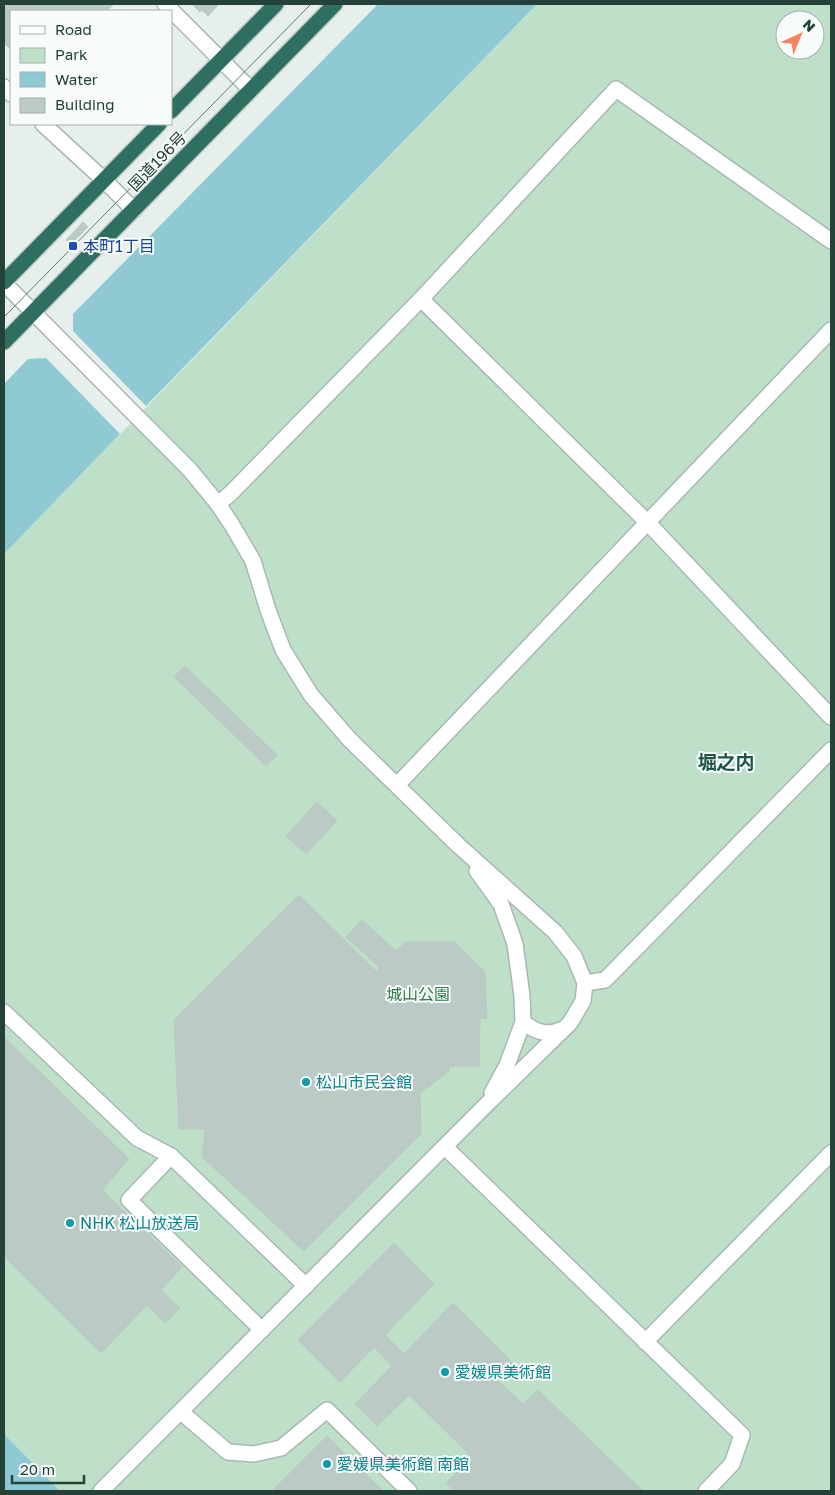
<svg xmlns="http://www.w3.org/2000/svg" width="835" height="1495" font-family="'Golos Text','Noto Sans JP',sans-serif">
  <rect width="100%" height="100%" fill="#e6efeb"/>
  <path fill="#bfe0c8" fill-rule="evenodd" d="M537,4H831V1491H60L4,1434V554ZM785,20H815V50H785Z"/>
  <g fill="#8ec9d4">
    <path d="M378,4H537L146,406L73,331V314Z"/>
    <path d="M46,358L120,434L4,554V384L28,359Z"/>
    <path d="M4,1434L60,1491H4Z"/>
  </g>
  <g fill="#bbcac4" stroke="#b8c9c2">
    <path d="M4,4H114L106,11H11V50L4,43Z"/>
    <path d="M192,4H219L208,16L202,10L200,12Z"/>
    <path d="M83,222L88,227L71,244L66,240Z"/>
    <path d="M185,666L277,755L266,766L174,677Z"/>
    <path d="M317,802L337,821L306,854L286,836Z"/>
    <path d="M299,895L377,972L380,968L346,937L362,920L396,951L406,942H455L485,972L487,1018L480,1019L479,1066H449V1071L420,1093L421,1134L304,1251L202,1157L205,1129H179L174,1020Z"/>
    <path d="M4,1037L129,1159L102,1190L182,1267L161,1290L180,1308L165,1323L147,1305L101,1353L4,1256Z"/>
    <path d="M394,1243L434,1284L385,1335L404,1354L453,1303L513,1363L497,1379L523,1404L538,1390L643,1491H455L446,1483L472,1457L409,1395L377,1426L355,1404L392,1366L374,1347L340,1382L298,1340Z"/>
    <path d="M327,1436L383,1491H272Z"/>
  </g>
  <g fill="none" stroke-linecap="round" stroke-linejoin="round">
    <defs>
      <g id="minor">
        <path d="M165,4L251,90"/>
        <path d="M4,87L11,94"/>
        <path d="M43,124L104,180L134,210"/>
        <path d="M4,283L190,470L218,504L232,525L253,561L268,610L283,650L311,695L350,740L459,846L555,932L574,956L585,983L583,1001L570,1023L485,1106L101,1491"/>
        <path d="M421,299L648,523L831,717"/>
        <path d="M218,504L231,493L421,299L616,89L831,241"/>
        <path d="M397,785L831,330"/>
        <path d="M477,871L501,904L515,944L522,996L523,1022L507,1065L492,1093"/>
        <path d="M585,983L605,980L831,750"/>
        <path d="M4,1012L137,1138L171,1156"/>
        <path d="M523,1022C536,1033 548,1036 563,1029"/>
        <path d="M445,1147L742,1435L732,1464L706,1491"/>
        <path d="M262,1330L129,1200L171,1156L306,1286"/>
        <path d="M645,1342L831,1153"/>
        <path d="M181,1412L228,1452L254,1454L281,1448L327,1410L409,1491"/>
      </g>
      <g id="highway">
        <path d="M171,111L276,4"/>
        <path d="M4,282L159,124"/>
        <path d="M4,342L335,4"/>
      </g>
    </defs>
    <use href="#minor" stroke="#a8b8b2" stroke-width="18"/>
    <use href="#highway" stroke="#c2cac8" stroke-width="18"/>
    <use href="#minor" stroke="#fff" stroke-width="15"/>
    <use href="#highway" stroke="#2f6f62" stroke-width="15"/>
    <path stroke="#5f7d75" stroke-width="1" d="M4,317L311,4"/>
  </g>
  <rect fill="#1a4fb4" stroke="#f7fbf9" stroke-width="2" x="68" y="241" width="10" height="10" rx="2.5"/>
  <g fill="#0f9aa8" stroke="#f7fbf9" stroke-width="2">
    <circle cx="306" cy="1082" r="5"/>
    <circle cx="70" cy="1223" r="5"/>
    <circle cx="445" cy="1372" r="5"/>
    <circle cx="327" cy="1464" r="5"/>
  </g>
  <g text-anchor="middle" stroke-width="4" stroke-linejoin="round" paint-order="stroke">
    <g font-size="16" fill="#24423a" stroke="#f7fbf9">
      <text transform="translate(157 161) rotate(-46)" y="6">国道196号</text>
    </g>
    <g font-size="16" fill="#164399" stroke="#f7fbf9" text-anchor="start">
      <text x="83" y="252">本町1丁目</text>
    </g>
    <g font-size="16" fill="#2d7a4b" stroke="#f7fbf9">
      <text x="418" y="1000">城山公園</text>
    </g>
    <g font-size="16" fill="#0d838f" stroke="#f7fbf9" text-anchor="start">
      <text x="316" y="1088">松山市民会館</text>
      <text x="80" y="1229">NHK 松山放送局</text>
      <text x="455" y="1378">愛媛県美術館</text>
      <text x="337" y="1470">愛媛県美術館 南館</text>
    </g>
    <g font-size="19" font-weight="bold" fill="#1f5548" stroke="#f7fbf9">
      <text x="726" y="769">堀之内</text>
    </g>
  </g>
  <rect width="835" height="1495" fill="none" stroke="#24423a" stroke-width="10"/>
  <rect x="10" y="10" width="162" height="115" fill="#f7fbf9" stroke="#a3b1ad"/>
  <rect x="20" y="26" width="25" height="8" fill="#ffffff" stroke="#a3b1ad"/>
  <text x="55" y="35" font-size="15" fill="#24423a">Road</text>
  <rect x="20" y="48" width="25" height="15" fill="#bfe0c8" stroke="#a3b1ad"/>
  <text x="55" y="60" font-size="15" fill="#24423a">Park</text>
  <rect x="20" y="72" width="25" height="15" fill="#8ec9d4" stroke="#a3b1ad"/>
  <text x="55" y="85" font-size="15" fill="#24423a">Water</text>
  <rect x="20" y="98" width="25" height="15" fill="#bbcac4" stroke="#a3b1ad"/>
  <text x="55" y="110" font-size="15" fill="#24423a">Building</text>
  <g transform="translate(800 35) rotate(44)"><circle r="24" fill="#f7fbf9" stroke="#a3b1ad"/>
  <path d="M0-4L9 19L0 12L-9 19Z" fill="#f4845f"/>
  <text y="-8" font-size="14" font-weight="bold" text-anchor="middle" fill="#24423a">N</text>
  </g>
  <path d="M12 1475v8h72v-8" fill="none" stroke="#24423a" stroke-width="2.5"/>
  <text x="20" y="1475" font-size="15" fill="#24423a" stroke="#f7fbf9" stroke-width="4" paint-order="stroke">20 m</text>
</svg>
